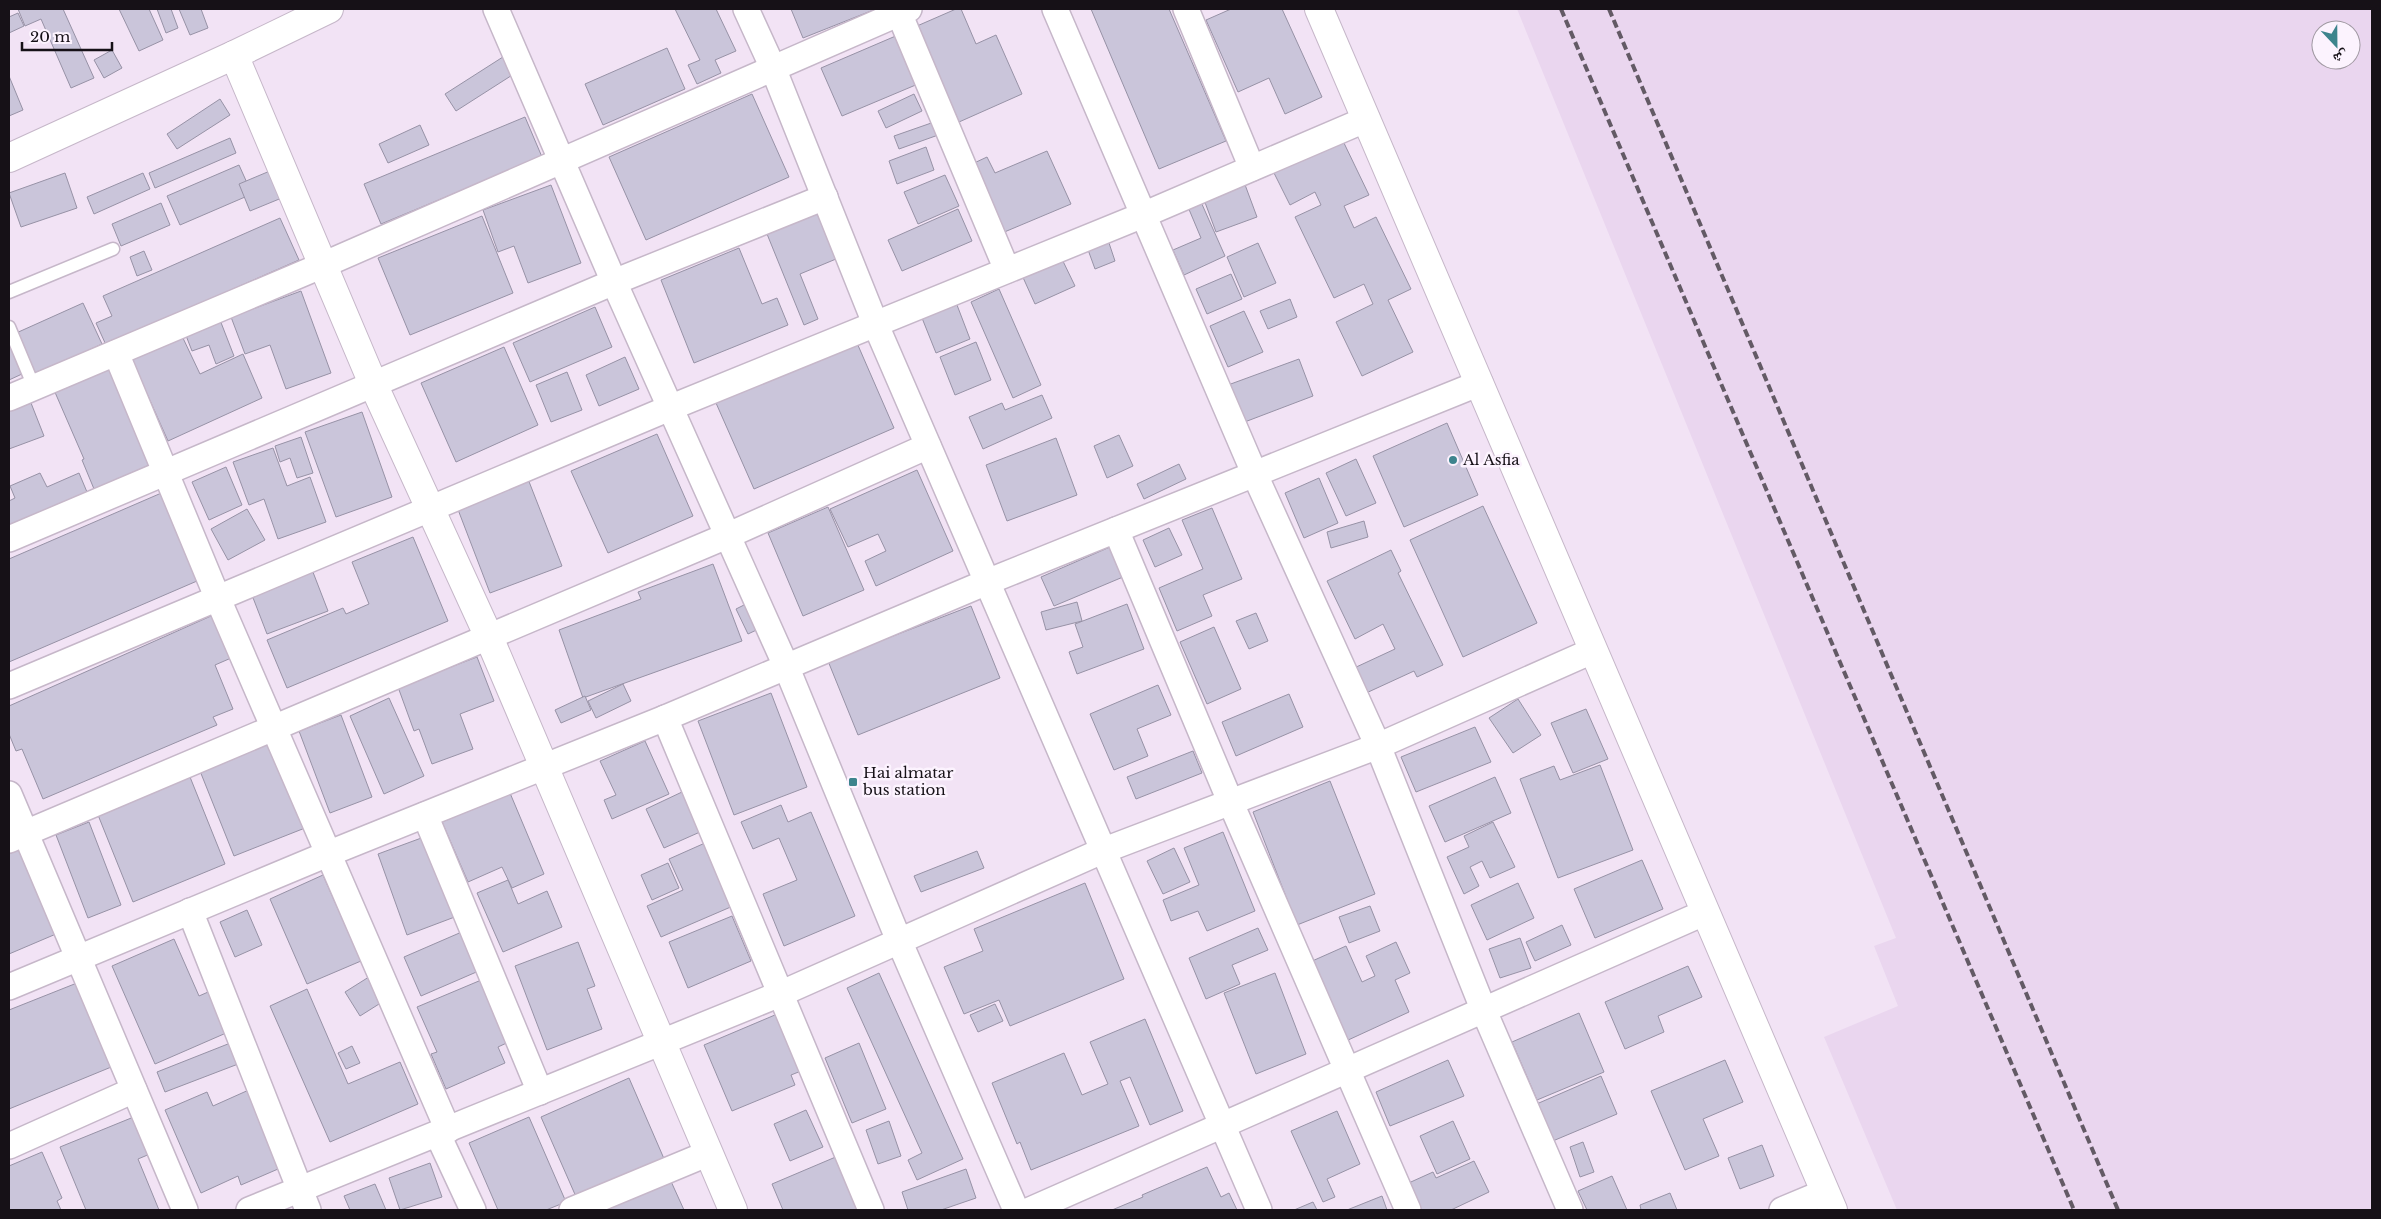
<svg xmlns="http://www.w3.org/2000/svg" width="2381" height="1219" font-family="'Libre Baskerville','Noto Naskh Arabic',serif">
  <rect width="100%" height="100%" fill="#f2e3f5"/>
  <path fill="#ead6ef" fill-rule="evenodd" d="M1517,9H2372V1210H1897L1824,1037L1898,1006L1874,946L1896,938ZM2321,30H2351V60H2321Z"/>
  <g fill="#cac5da" stroke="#9792a6">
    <path d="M18,9H63L94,78L71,88L41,19L25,26Z"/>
    <path d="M119,9H149L163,40L139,51Z"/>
    <path d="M157,9H171L178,28L166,33Z"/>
    <path d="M179,9H201L208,28L190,35Z"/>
    <path d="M675,9H716L736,51L715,60L721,73L697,84L688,65L700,60Z"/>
    <path d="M791,9H876L803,38Z"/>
    <path d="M956,9H961L976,44L996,35L1022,94L959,122L917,26Z"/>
    <path d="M1091,9H1169L1226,141L1159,169Z"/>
    <path d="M1231,9H1282L1322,97L1285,114L1269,78L1238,92L1206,20Z"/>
    <path d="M18,13L24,26L9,33V17Z"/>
    <path d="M898,35L918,84L842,116L821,68Z"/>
    <path d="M667,48L685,89L603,125L585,84Z"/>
    <path d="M112,50L122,68L104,78L94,60Z"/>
    <path d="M506,55L517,72L456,111L445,94Z"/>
    <path d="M9,76L23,110L9,116Z"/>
    <path d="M752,94L789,177L646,240L609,157Z"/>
    <path d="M914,94L922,111L886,128L878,111Z"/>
    <path d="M220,99L230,115L177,149L167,134Z"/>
    <path d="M525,117L542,157L381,224L364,184Z"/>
    <path d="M937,121L941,134L899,149L894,136Z"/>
    <path d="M420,125L429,145L388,163L379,144Z"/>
    <path d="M230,138L236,153L155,188L149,173Z"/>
    <path d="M1343,141L1369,195L1344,206L1354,228L1376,217L1411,289L1388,300L1413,352L1362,376L1336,322L1373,304L1364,284L1334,298L1295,217L1321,205L1315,192L1290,205L1274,173Z"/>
    <path d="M926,147L934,170L897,184L889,161Z"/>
    <path d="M1047,151L1071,204L1002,233L972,164L987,157L995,173Z"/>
    <path d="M239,165L252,194L180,225L167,196Z"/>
    <path d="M277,168L289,195L250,211L239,184Z"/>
    <path d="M65,173L77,208L21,227L9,193Z"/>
    <path d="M143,173L150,189L94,214L87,197Z"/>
    <path d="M945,175L959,206L918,224L904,192Z"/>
    <path d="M1244,182L1257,217L1216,232L1203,197Z"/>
    <path d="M551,185L581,263L528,283L514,246L498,252L483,210Z"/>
    <path d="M1201,202L1225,256L1184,275L1173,250L1201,238L1188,207Z"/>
    <path d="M161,203L170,225L121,246L112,224Z"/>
    <path d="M958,209L972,241L902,271L888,240Z"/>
    <path d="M817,213L836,259L800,274L818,319L804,325L767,234Z"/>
    <path d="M482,216L513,293L410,335L378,258Z"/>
    <path d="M280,218L299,260L106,345L96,323L112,316L103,296Z"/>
    <path d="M1108,240L1115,261L1095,269L1087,247Z"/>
    <path d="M1258,243L1276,283L1244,297L1227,257Z"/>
    <path d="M739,248L762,304L777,298L788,325L694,363L661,280Z"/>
    <path d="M144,251L152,270L137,276L130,257Z"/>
    <path d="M1060,255L1075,286L1035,304L1021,273Z"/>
    <path d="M1231,274L1242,299L1207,314L1196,289Z"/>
    <path d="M999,289L1041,385L1013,398L971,302Z"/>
    <path d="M301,291L331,373L286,389L270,345L245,354L231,317Z"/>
    <path d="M1290,299L1297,317L1268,329L1260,311Z"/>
    <path d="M83,303L102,344L33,376L14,334Z"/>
    <path d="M957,305L970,339L936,353L922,318Z"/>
    <path d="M595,307L612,347L530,382L513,343Z"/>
    <path d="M1244,311L1263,352L1228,367L1210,326Z"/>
    <path d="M220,320L234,356L216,364L209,345L192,351L185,333Z"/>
    <path d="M182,336L200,374L243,354L262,398L168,441L131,358Z"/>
    <path d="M976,342L991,380L955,395L940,357Z"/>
    <path d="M857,343L894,428L754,489L716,403Z"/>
    <path d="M9,344L22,374L9,380Z"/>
    <path d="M504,347L538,425L456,462L421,383Z"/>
    <path d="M625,357L639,389L599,406L586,375Z"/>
    <path d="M1299,359L1313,396L1242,423L1228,385Z"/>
    <path d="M116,363L159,461L94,489L82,460L84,459L54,390Z"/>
    <path d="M567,372L582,410L551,422L536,385Z"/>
    <path d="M1042,395L1052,418L983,449L969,417L1002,403L1005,410Z"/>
    <path d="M31,403L44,436L9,449V411Z"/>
    <path d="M362,412L392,497L336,517L305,432Z"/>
    <path d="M1447,423L1478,495L1404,527L1373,456Z"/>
    <path d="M657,434L693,516L608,553L571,471Z"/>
    <path d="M1119,435L1133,466L1107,478L1094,446Z"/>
    <path d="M301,437L313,473L297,478L290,458L280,462L275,446Z"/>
    <path d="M1056,438L1077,495L1007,521L986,465Z"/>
    <path d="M273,448L287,486L310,477L326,522L278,539L264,499L249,505L233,462Z"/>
    <path d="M1356,459L1376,503L1346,516L1326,473Z"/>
    <path d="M1179,464L1186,479L1144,499L1137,484Z"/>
    <path d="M226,467L242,505L209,520L192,482Z"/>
    <path d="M917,470L953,551L876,586L865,561L886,551L878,534L848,547L830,509Z"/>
    <path d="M40,473L47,487L79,473L87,492L9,525V501L15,498L10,486Z"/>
    <path d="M1319,478L1338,523L1304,538L1285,493Z"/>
    <path d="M528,479L562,566L490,593L457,507Z"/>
    <path d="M166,491L204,578L9,662V559Z"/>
    <path d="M1483,506L1537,623L1463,657L1410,540Z"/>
    <path d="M828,507L864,590L803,616L768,533Z"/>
    <path d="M1212,508L1242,579L1203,595L1212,616L1177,631L1159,588L1203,569L1182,520Z"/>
    <path d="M247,509L265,540L228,560L211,529Z"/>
    <path d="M1364,521L1368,537L1331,548L1327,532Z"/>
    <path d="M1169,528L1182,555L1155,567L1143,540Z"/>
    <path d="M413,537L448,621L287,688L267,640L343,608L346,614L369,604L352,562Z"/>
    <path d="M1110,547L1123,577L1054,606L1041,577Z"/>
    <path d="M1391,550L1401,571L1398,573L1443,665L1417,677L1414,671L1364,694L1352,669L1395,649L1383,624L1355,639L1327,581Z"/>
    <path d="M713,564L742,641L583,698L559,630L641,599L638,592Z"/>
    <path d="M311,567L328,611L267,634L250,590Z"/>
    <path d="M752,601L765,626L748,634L736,609Z"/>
    <path d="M1077,602L1082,621L1046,630L1041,612Z"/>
    <path d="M1127,604L1144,649L1077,674L1069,652L1083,647L1075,624Z"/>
    <path d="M971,606L1000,678L858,735L828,661Z"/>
    <path d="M220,612L238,655L215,665L233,709L213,717L217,725L43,799L22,749L16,751L9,734V706Z"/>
    <path d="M1256,613L1268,641L1249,649L1236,621Z"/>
    <path d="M1214,627L1241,689L1207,704L1180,642Z"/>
    <path d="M477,657L494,701L460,714L473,749L432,764L419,729L414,731L398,687Z"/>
    <path d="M623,684L631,701L596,718L588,701Z"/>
    <path d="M1158,685L1171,715L1137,729L1148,756L1114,770L1090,714Z"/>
    <path d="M771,693L807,787L734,815L698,721Z"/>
    <path d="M1289,694L1303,727L1236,756L1222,722Z"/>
    <path d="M585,696L591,710L561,723L555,710Z"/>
    <path d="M389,698L424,776L384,794L350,716Z"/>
    <path d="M1518,699L1541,735L1513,753L1489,718Z"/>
    <path d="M1586,709L1608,759L1573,773L1551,723Z"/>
    <path d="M341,715L372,797L330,813L299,731Z"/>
    <path d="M1475,727L1491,762L1416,792L1401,757Z"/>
    <path d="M645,741L669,794L612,819L604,800L616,795L600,761Z"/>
    <path d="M271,742L305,828L234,856L200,771Z"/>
    <path d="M1193,751L1202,773L1136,799L1127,777Z"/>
    <path d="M1600,765L1633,850L1558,878L1520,779L1554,766L1560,780Z"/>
    <path d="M190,777L225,864L133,902L98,815Z"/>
    <path d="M1495,777L1511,813L1445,842L1429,806Z"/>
    <path d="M1330,781L1375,894L1297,925L1253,812Z"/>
    <path d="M682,792L700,832L664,848L646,809Z"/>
    <path d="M510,793L544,874L512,888L502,867L468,882L442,822Z"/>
    <path d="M781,805L788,822L811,812L855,916L784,946L763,894L797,880L779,838L753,849L741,822Z"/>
    <path d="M89,822L121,905L88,918L56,835Z"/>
    <path d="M1493,822L1515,867L1490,878L1482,861L1470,867L1479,886L1464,894L1447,857L1469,847L1464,836Z"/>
    <path d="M1223,832L1255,911L1207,931L1198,911L1171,921L1163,900L1199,885L1184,848Z"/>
    <path d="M424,837L460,915L407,935L378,854Z"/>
    <path d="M705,843L733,906L661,937L647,906L683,890L669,859Z"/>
    <path d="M27,846L63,931L9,954V854Z"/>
    <path d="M1174,848L1190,882L1163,894L1147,861Z"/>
    <path d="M977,851L984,868L921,892L914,876Z"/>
    <path d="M1642,860L1663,909L1595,938L1574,889Z"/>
    <path d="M668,863L679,888L652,900L641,875Z"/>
    <path d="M323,875L361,961L307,984L270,899Z"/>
    <path d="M508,880L518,904L547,891L562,927L503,952L477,893Z"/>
    <path d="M1085,883L1124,979L1010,1026L999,1000L964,1014L944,967L983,951L974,929Z"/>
    <path d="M1518,883L1534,918L1487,940L1471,905Z"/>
    <path d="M1370,906L1380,931L1349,943L1339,917Z"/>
    <path d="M247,910L262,945L235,957L220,922Z"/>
    <path d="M732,916L751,961L688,988L669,942Z"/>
    <path d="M1562,925L1571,945L1535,961L1526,942Z"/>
    <path d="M1258,928L1268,950L1232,965L1240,984L1206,999L1189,958Z"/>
    <path d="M464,931L481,970L421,996L404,957Z"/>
    <path d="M1520,938L1531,968L1500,978L1489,949Z"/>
    <path d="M174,939L199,996L215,989L233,1030L155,1064L112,966Z"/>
    <path d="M578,942L595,986L587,989L602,1029L547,1050L515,966Z"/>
    <path d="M1396,942L1410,973L1395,980L1409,1012L1346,1041L1310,962L1346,946L1362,982L1375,976L1366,956Z"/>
    <path d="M1688,966L1702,997L1658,1016L1664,1032L1625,1049L1605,1002Z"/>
    <path d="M879,973L963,1159L917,1180L908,1160L922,1153L847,988Z"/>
    <path d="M1275,973L1306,1054L1256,1074L1224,993Z"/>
    <path d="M372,975L387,999L360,1016L345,992Z"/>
    <path d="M486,978L513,1040L498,1047L505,1063L446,1089L431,1054L437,1052L417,1007Z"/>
    <path d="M87,979L121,1063L9,1109V1010Z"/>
    <path d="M307,989L348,1084L400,1062L418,1104L330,1142L270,1006Z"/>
    <path d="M995,1004L1003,1021L978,1032L970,1015Z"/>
    <path d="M782,1012L806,1069L791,1075L795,1085L732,1111L704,1045Z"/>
    <path d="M1579,1013L1604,1072L1537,1100L1512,1042Z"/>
    <path d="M1145,1019L1183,1111L1150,1125L1130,1077L1120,1081L1139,1126L1031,1170L1020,1142L1017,1144L992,1083L1064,1053L1082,1095L1108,1084L1090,1042Z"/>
    <path d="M238,1040L246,1061L165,1092L157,1072Z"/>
    <path d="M859,1043L886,1109L852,1123L825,1058Z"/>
    <path d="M352,1046L360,1063L346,1069L338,1053Z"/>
    <path d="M1448,1060L1464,1096L1390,1126L1376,1092Z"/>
    <path d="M1725,1060L1743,1102L1703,1119L1719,1156L1685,1170L1651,1091Z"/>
    <path d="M1601,1076L1617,1114L1548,1143L1532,1106Z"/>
    <path d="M629,1078L665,1161L577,1199L541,1117Z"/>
    <path d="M251,1089L285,1166L241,1185L238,1176L201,1193L165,1110L207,1092L213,1106Z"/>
    <path d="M806,1110L823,1147L790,1161L774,1124Z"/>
    <path d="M1337,1111L1360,1164L1327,1179L1335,1197L1323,1202L1291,1131Z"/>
    <path d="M141,1114L157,1151L138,1159L159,1210H86L60,1147Z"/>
    <path d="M529,1117L566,1202L546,1210H498L469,1143Z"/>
    <path d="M889,1121L901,1156L878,1164L866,1130Z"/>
    <path d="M1453,1121L1470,1159L1437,1174L1420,1136Z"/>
    <path d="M1583,1142L1594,1172L1580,1177L1570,1147Z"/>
    <path d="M1762,1145L1774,1176L1740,1189L1728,1158Z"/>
    <path d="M42,1152L62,1198L57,1201L61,1210H9V1166Z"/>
    <path d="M838,1156L861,1210H783L772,1184Z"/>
    <path d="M1474,1161L1489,1192L1451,1210H1413L1402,1186L1433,1172L1436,1178Z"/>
    <path d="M430,1163L442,1197L400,1210L389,1178Z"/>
    <path d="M1207,1167L1221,1197L1229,1193L1237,1210H1112L1143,1197L1142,1195Z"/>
    <path d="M966,1169L976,1198L941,1210H908L902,1192Z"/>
    <path d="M1612,1176L1627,1210H1587L1578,1191Z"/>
    <path d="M669,1177L684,1210H594Z"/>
    <path d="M375,1184L386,1210H350L344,1196Z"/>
    <path d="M1670,1193L1677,1210H1641L1640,1205Z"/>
    <path d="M1382,1196L1387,1210H1347Z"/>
    <path d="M1313,1202L1317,1210H1294Z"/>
  </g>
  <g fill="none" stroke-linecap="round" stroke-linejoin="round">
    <defs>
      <g id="service">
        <path d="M9,292L113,249"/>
        <path d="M9,327L34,387"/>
      </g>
      <g id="minor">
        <path d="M496,9L614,282L786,666L900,943L1016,1210"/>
        <path d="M746,9L773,68L875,323L1259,1210"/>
        <path d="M1055,9L1255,475L1378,746L1484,1011L1570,1210"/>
        <path d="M1186,9L1252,168"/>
        <path d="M899,13L1007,270"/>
        <path d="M116,353L218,599L448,1130"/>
        <path d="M9,398L323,265L909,9"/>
        <path d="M1116,530L1230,801L1408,1210"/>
        <path d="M9,539L614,282L825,197"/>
        <path d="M9,686L672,407L1143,215L1367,119"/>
        <path d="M665,718L871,1210"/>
        <path d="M9,794L185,1210"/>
        <path d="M425,815L540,1092"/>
        <path d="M9,840L729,535L928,446"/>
        <path d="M190,911L308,1210"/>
        <path d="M9,987L330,853L665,718L987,582L1480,383"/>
        <path d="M438,1135L473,1210"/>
        <path d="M9,1146L134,1090"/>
        <path d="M249,1210L780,994L1102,851L1378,746L1592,651"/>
        <path d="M572,1210L709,1153"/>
        <path d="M1030,1210L1706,912"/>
        <path d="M1782,1210L1825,1192"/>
      </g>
      <path id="tertiary" d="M234,55L374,386L488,635L733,1210"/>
      <g id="secondary">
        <path d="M1319,9L1833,1210"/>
        <path d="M9,158L234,55L329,9"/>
      </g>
    </defs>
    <use href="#service" stroke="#c6b7c9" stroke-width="15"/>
    <use href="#minor" stroke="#c6b7c9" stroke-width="28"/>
    <use href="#tertiary" stroke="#c6b7c9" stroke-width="30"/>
    <use href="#secondary" stroke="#c6b7c9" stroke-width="30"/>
    <use href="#service" stroke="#fff" stroke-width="12"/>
    <use href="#minor" stroke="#fff" stroke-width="25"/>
    <use href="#tertiary" stroke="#fff" stroke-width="28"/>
    <use href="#secondary" stroke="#fff" stroke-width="28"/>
    <g stroke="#635a65" stroke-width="4" stroke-dasharray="8 4" stroke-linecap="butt">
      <path d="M1561,9L2074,1210"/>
      <path d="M1609,9L2118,1210"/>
    </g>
  </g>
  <g fill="#3d848d" stroke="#fcf3fe" stroke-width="2">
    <circle cx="1453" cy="460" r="5"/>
    <rect x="848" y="777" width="10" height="10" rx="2.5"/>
  </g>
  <g text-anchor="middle" stroke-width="5" stroke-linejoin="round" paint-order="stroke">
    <g font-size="15" fill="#161117" stroke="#fcf3fe" text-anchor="start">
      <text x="1463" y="465">Al Asfia</text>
      <text x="863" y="778">Hai almatar<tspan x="863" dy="17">bus station</tspan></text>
    </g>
  </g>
  <rect width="2381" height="1219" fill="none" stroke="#161117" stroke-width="20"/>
  <g transform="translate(2336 45) rotate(158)"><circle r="24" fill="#fcf3fe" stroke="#a099a2"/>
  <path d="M0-4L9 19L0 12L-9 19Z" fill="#3d848d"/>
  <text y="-8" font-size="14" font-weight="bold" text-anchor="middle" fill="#161117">ش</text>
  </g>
  <path d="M22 42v8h90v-8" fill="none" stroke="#161117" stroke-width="2.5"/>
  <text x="30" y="42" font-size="15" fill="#161117" stroke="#fcf3fe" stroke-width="4" paint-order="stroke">20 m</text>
</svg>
